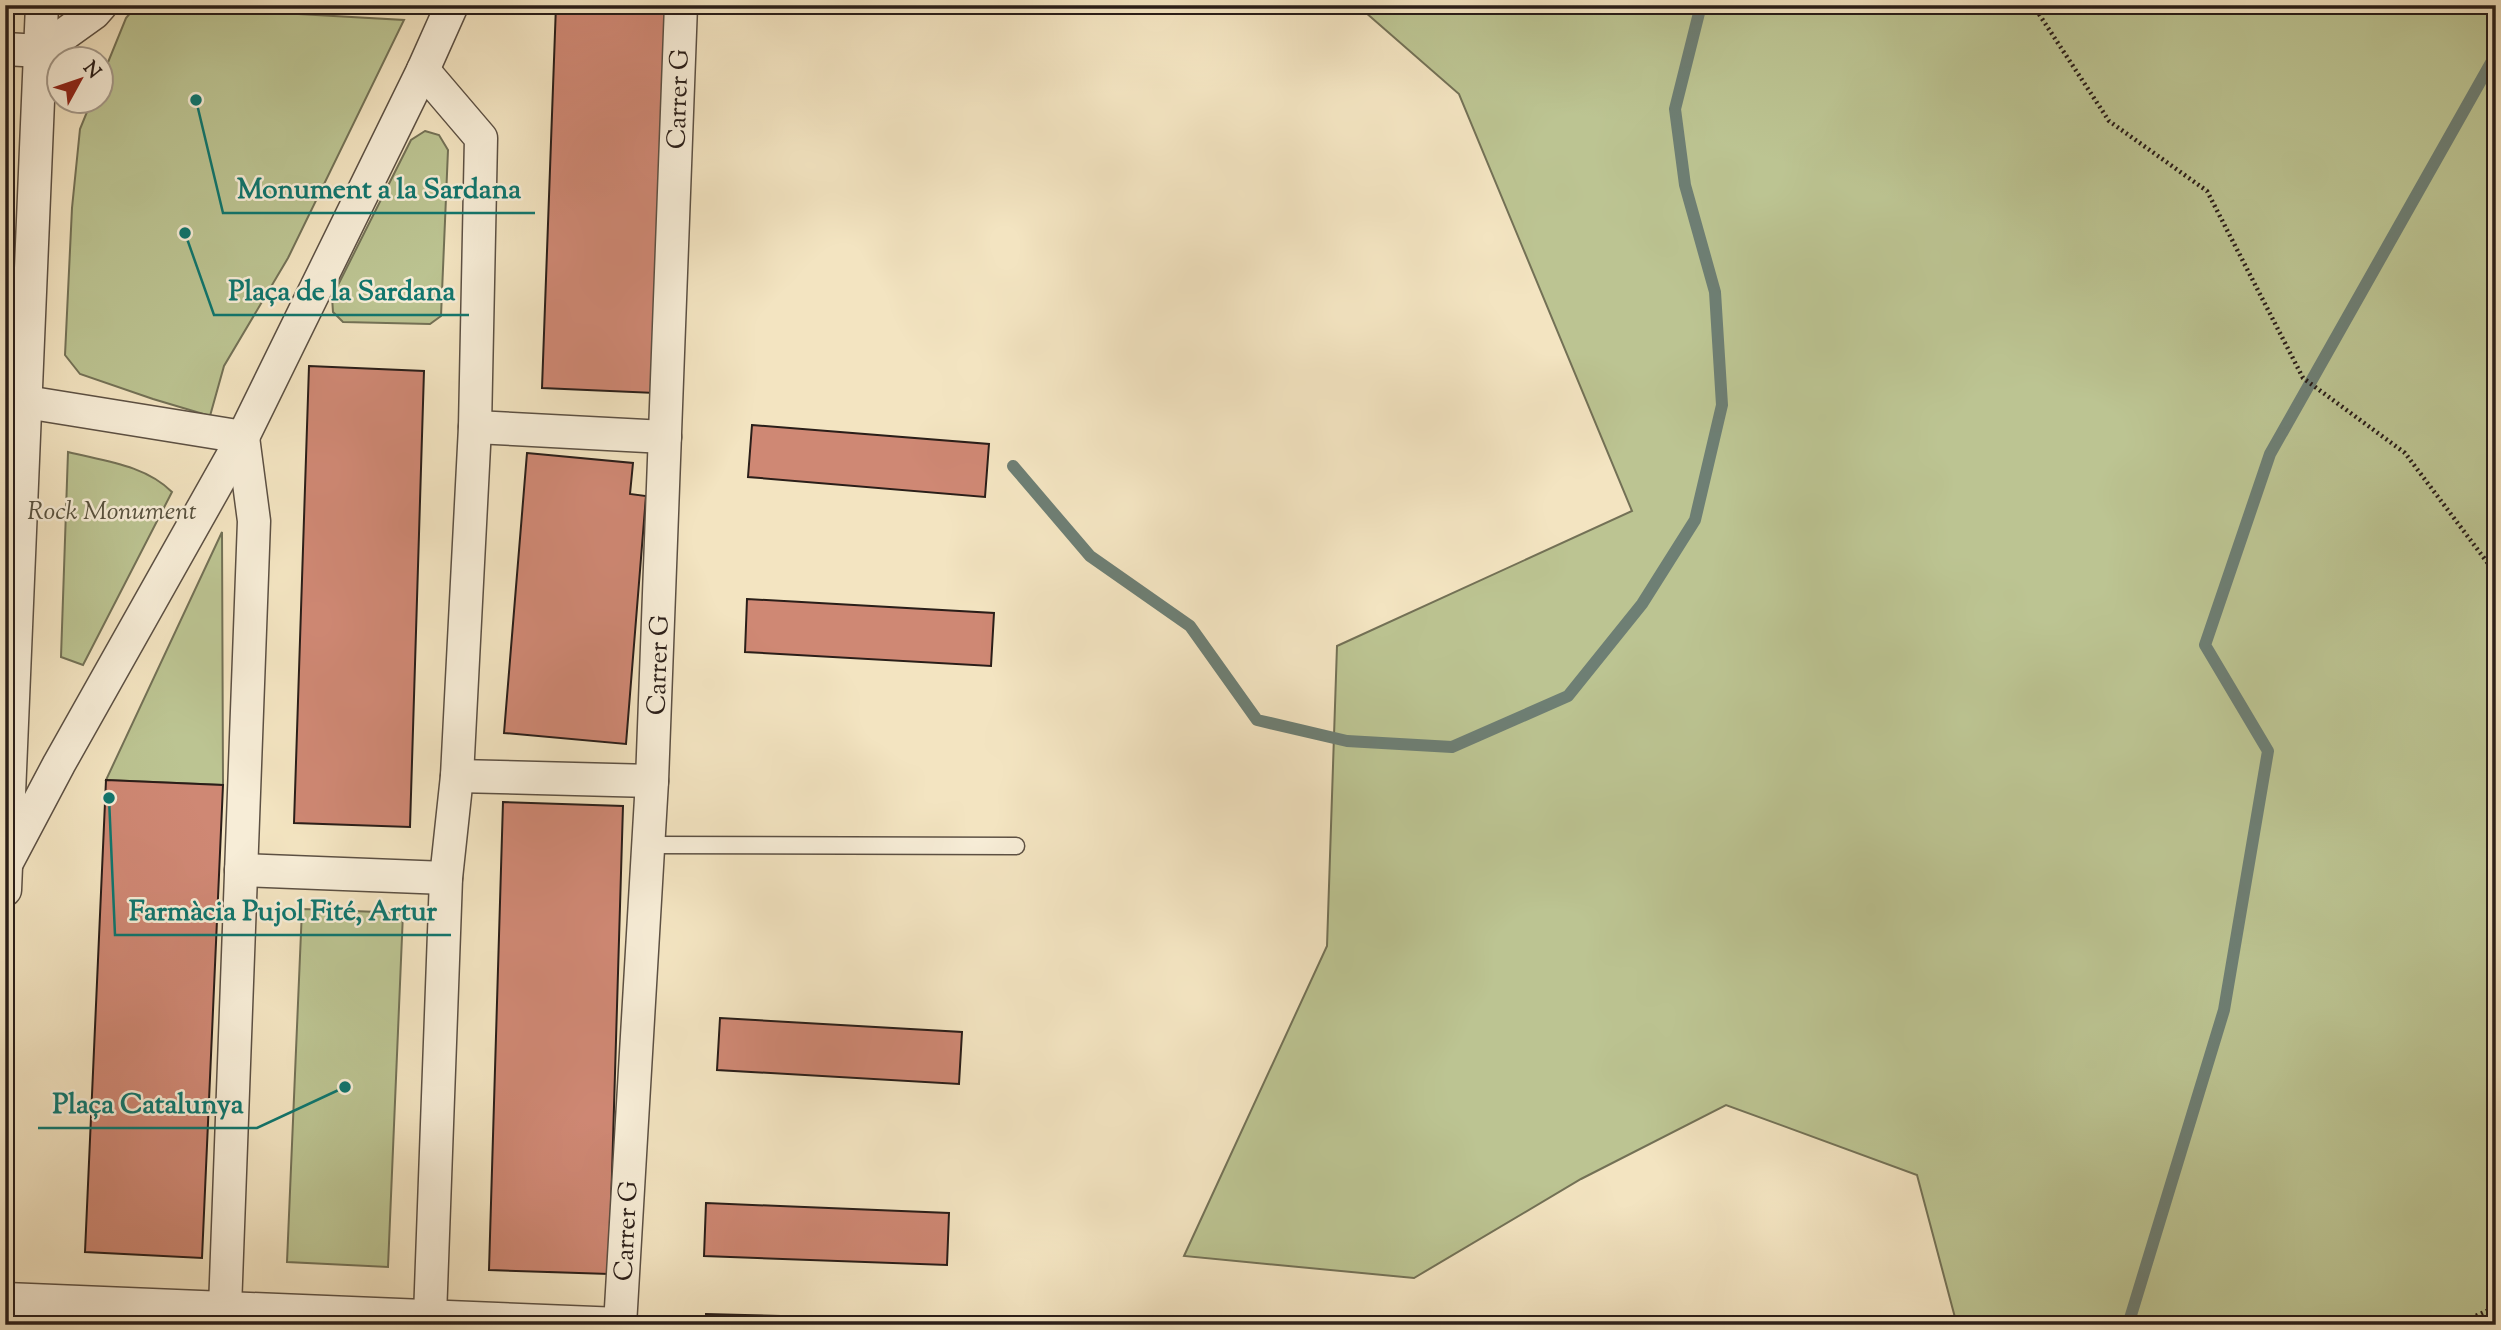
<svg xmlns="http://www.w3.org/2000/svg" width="2501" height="1330" font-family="'Sorts Mill Goudy',serif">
  <rect width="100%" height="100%" fill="#f3e4c1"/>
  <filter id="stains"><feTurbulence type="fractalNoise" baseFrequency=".00286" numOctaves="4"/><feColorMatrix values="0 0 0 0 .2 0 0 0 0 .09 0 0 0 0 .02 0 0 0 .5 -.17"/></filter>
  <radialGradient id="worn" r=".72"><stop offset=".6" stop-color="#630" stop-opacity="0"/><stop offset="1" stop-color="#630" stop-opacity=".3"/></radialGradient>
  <g fill="#bcc492" stroke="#737156" stroke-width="2">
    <path d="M137,5L404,20L288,258L224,366L210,416L153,399L80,374L65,355L72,208L80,129L91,102H102V77L126,18Z"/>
    <path d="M1357,5H2496V1325H1957L1917,1175L1726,1105L1581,1179L1414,1278L1184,1256L1327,946L1337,646L1632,511L1459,94Z"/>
    <path d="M425,131L439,135L448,150L441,316L430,324L343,322L333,312L332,297L411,140Z"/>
    <path d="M68,452C104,461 145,465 172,492L83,665L61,657Z"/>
    <path d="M222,532L223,785L106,780Z"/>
    <path d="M302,909L403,913L388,1267L287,1262Z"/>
  </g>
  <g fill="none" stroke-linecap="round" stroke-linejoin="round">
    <g stroke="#6e7f74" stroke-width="12">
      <path d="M1013,466L1090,556L1190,626L1257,720L1347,741L1452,747L1568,696L1642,604L1695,520L1722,405L1715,292L1685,185L1675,109L1701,5"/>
      <path d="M2128,1325L2224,1010L2268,751L2205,645L2270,454L2496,54"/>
    </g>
  </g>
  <g fill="#cf8874" stroke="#2a1e19" stroke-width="2">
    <path d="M556,5H670L655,393L542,388Z"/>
    <path d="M5,74L14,75L5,286Z"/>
    <path d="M309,366L424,371L410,827L294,823Z"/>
    <path d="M752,425L989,444L985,497L748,477Z"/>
    <path d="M527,453L633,463L630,494L646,496L626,744L504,733Z"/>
    <path d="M747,599L994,613L991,666L745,652Z"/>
    <path d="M106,780L223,785L202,1258L85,1252Z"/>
    <path d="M503,802L623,806L609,1274L489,1270Z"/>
    <path d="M720,1018L962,1032L959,1084L717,1070Z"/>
    <path d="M706,1203L949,1213L947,1265L704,1256Z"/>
    <path d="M706,1314L892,1319V1325H706Z"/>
  </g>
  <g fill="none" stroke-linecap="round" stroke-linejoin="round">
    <defs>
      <path id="service" d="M649,845L1016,846"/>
      <g id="minor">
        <path d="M5,49L41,51"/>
        <path d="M41,51L94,13L101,5"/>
        <path d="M423,70L481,138L475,427L457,776L446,878L430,1316"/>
        <path d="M26,402L243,437L254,521L225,1308"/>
        <path d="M475,427L665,437"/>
        <path d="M457,776L652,781"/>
        <path d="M5,866L59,764L243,437L423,70L452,5"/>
        <path d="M241,870L446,878"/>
        <path d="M5,890L42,5"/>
        <path d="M6,1299L620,1324"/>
        <path d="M620,1325L652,781L681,5"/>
      </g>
    </defs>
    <use href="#service" stroke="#5c5043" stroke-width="19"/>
    <use href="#minor" stroke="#5c5043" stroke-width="35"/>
    <g stroke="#2a1e19" stroke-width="4.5" stroke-dasharray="2 3.5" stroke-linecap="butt">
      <path d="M2033,5L2109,121L2207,191L2303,378L2405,453L2496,574"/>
      <path d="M2456,1325L2491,1309L2496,1311"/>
    </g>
    <use href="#service" stroke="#f7edd7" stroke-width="16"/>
    <use href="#minor" stroke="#f7edd7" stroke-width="32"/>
  </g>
  <g text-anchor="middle" stroke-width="5" stroke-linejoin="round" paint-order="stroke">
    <g font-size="26" fill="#2a1e19" stroke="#f7edd7">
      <text transform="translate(677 99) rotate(-88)" y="9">Carrer G</text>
      <text transform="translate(657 665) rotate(-88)" y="9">Carrer G</text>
      <text transform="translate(625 1231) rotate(-87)" y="9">Carrer G</text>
    </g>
    <g font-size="26" font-style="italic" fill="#56503d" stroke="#f7edd7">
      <text x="112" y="519">Rock Monument</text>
    </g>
  </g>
  <path fill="none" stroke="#0f766e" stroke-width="2.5" d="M196 100L223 213H535M185 233L214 315H469M109 798L115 935H451M345 1087L257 1128H38"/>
  <g fill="#0f766e" stroke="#f7edd7" stroke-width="2.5">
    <circle cx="196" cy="100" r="7"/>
    <circle cx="185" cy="233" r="7"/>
    <circle cx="109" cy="798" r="7"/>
    <circle cx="345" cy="1087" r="7"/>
  </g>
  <g font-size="28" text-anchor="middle" font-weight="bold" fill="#0f766e" stroke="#f7edd7" stroke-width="5" stroke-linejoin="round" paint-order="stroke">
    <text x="379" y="198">Monument a la Sardana</text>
    <text x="342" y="300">Plaça de la Sardana</text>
    <text x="283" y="920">Farmàcia Pujol Fité, Artur</text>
    <text x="148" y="1113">Plaça Catalunya</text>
  </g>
  <rect width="2501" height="1330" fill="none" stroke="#f3e4c1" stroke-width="28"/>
  <rect x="7" y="7" width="2487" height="1316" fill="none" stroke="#2a1e19" stroke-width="3.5"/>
  <rect x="14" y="14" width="2473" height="1302" fill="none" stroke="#2a1e19" stroke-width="2"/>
  <g transform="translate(80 80) rotate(50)"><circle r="33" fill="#f7edd7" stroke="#a59a8b" stroke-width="2"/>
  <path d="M0-5L12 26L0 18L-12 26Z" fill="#8f2418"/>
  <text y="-10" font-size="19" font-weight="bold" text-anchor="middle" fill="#2a1e19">N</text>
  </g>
  <rect width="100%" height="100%" filter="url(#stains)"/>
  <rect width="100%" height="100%" fill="url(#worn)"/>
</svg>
